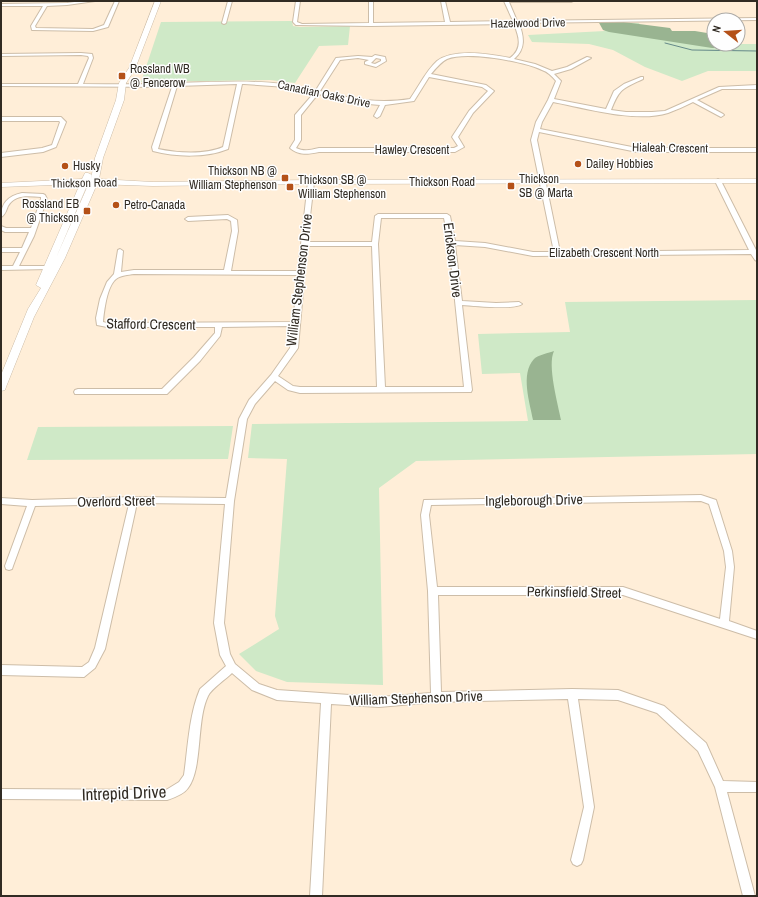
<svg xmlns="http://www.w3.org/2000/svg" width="758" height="897" font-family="'Archivo Narrow',sans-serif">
  <rect width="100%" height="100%" fill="#ffeed8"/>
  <g fill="#cfe9c7">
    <path d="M292,21L293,26L300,27L350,26L348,45L319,46L295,83L270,80L141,82L161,22Z"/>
    <path d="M639,23L644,34L714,44H757V71H708L682,81L645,67L613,50L589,44L532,42L528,35L605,31L601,24Z"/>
    <path d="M757,300V454L416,461L379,488L383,685L287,682L256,671L239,654L279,629L275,616L287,459L248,458L252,424L528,421L520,373L482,374L478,334L570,332L565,302Z"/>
    <path d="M233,426L228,459L27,460L38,427Z"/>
  </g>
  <g fill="#99b491">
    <path d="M608,20L670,28L672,31H695L707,33L714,36V44H727L725,48H712L609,32L603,30L598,21Z"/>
    <path d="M554,351C547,365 558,404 561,420H533C530,403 520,374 534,359C538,355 549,353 554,351Z"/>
  </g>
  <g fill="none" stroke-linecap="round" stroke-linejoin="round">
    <path stroke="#658989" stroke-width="1" d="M665,43L692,50L757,51"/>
    <defs>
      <g id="street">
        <path d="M82,1H95L67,5L47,6L35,26L36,28L93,29L104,25L115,1H119L108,27L93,31L32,30L31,26L43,6H1V4L67,3Z"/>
        <path d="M228,1H232L226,23L224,24L222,23Z"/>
        <path d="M296,1H300L297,22L302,24L369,23V1H373V23L445,22L441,1H445L450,22L513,21L504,1H573L571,2H509L517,21L757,18V20L519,23C524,37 526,49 514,59L535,64L552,71L567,67L587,57L591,58L571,69L554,74L561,81L554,99L606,109L614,91L624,84L641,77H643V79C622,89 620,88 611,110L626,112H652L665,111L719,87L757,85V89H722L697,100L723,114L724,115L721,117L693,102C685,106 676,110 668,113C636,123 585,108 553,102L542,122L540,129L637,148H757V152H637L539,132L537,140L560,252L749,250L715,181L718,179L721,181L756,250H757V261L755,260L751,254L533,256L485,247L455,245L462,301L496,303L519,302L522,304C515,310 474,306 462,305L472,390L471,392L300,393L288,390L275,381L255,404L247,419L234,501L224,623L230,654L235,664L259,684L277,690L379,697L431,693L428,591L421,515L424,500L701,495L716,500L732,551L734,567L729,621L757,631V639L623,595H438L441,692L572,689L618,690L664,706L706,743L723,781L757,782V792H727L755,896H743L715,787L698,751L657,713L618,700L578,699L594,807L583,860L581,864L577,866L573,864L571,860L584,807L568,699L436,702L379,707L331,704L322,896H310L321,703L277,700L252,690L232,673C226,679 211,689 208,696C196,721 203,768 188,788C184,794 173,798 167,800L1,799V789L166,790L179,782L184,775C188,747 189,715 200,689L226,666L220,655L214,623L225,504L137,503L105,649L95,668L84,677L1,675V665L82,667L89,662L95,648L129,504L35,506L13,566L12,569L9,570L6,569L5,566L27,506L1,504V498L32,500L134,497L226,498L239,419L249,400L271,375L290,348L293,326L222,327L220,336L200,361L167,394H75L74,392L75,390L78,389H162L194,357L215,333V327H107L97,325L96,318L100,299L107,282L114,274L118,250L120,249L123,251L121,272L134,270H224L232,231L231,221L227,219L188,221L185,219L188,217L228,215L237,220L238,231L231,271H298L308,182L311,180L314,182L307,242H372L375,216L378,214H447L450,216L455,241L485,243L533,252H554L531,140L536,122L548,100L556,81C552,76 548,72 542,70C522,61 467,51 447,59C441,62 436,68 431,74L486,85L494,91L473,113L458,137L464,147L455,152H319C309,154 299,156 290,148L295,140V115L314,93L286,87L244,84H242L228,149C206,158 176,157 153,151L152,147L172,87L1,86V84H78L89,58L88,56L81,55L1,56V54L81,53L92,54L93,58L83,84C114,84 145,85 175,83C226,82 266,78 316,90L336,58L358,56L372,57L375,55L385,57L386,61L376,67L365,64V62L369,60L358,58L340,60L320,91C352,99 378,104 410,99C419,86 426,71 437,61C454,48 490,54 510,58C523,48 519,37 514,24L371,26L296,25L293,22ZM376,58L381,59V61L375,64L371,63ZM429,77L482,87L488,91L469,111L452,137L458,146L454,148H319C311,150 304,152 296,148L301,140V115L318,94L357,103L380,105L374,116L377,118L380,116L385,105L414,101ZM237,84L223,147C205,155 177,153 158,149L177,86ZM381,218H444L449,243L464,387H385L378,244ZM307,246H372L377,387H300L293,386L278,376L298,348ZM134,274L298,275L293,322L107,323L103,322C104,311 107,286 116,279C121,275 128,275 134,274ZM701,501L709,504L724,551L726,567L720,619L623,587H437L429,515L431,505Z"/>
        <path d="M1,117H61L66,122L56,147L43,152L1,157V153L42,148L52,145L60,122L59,121H1Z"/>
        <path d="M22,193L43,194L45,195L47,199L34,236L19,266H47L49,267V269L1,270V266H13L20,252H1V248H22L29,232H5L1,230V226L6,228H31L41,199V197C28,196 15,194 8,206C6,211 5,215 1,217C1,203 8,196 22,193Z"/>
      </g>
      <path id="secondary" d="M155,1H161L135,69L126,83L124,100L103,158L99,179L153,182L311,180L757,179V183L311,184L153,186L97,184L65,258L34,317L6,387L5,390L1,391V375L28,309L41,288L36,285L80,184L1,187V183L82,179L85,173H88L92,175L91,179L95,158L116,100L119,83L129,68ZM88,183H89L56,258Z"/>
    </defs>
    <use href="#street" stroke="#cdbda8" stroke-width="2"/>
    <use href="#secondary" stroke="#cdbda8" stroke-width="1"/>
    <use href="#street" fill="#fff" fill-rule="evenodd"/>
    <use href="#secondary" fill="#fff" fill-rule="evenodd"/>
  </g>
  <g fill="#b45119" stroke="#fefefe" stroke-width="1.5">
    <rect x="118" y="72" width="8" height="8" rx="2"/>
    <circle cx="578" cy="164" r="4"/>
    <circle cx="65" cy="166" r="4"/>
    <rect x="281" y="174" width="8" height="8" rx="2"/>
    <rect x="507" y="182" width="8" height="8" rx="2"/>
    <rect x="286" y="183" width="8" height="8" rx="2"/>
    <circle cx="116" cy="205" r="4"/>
    <rect x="83" y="207" width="8" height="8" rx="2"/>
  </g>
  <g text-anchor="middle" stroke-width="3" stroke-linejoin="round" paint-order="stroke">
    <g font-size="12" fill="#312b23" stroke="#fefefe">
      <text transform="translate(528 23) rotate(-1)" y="4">Hazelwood Drive</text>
      <text transform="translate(324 94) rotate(12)" y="4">Canadian Oaks Drive</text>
      <text transform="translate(670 148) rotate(1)" y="4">Hialeah Crescent</text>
      <text x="412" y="154">Hawley Crescent</text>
      <text x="442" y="186">Thickson Road</text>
      <text transform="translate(84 183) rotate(-1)" y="4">Thickson Road</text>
      <text x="604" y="257">Elizabeth Crescent North</text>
    </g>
    <g font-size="12" fill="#312b23" stroke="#fefefe" text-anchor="start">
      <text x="130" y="73">Rossland WB<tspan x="130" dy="14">@ Fencerow</tspan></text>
      <text x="586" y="168">Dailey Hobbies</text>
      <text x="73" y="170">Husky</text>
      <text x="277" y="175" text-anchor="end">Thickson NB @<tspan x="277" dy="14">William Stephenson</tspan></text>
      <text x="519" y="183">Thickson<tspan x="519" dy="14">SB @ Marta</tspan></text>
      <text x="298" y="184">Thickson SB @<tspan x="298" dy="14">William Stephenson</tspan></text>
      <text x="79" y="208" text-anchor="end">Rossland EB<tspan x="79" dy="14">@ Thickson</tspan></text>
      <text x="124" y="209">Petro-Canada</text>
    </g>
    <g font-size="14" fill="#312b23" stroke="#fefefe">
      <text transform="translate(453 260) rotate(83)" y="5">Erickson Drive</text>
      <text transform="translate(299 280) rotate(-83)" y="5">William Stephenson Drive</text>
      <text transform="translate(151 324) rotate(1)" y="5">Stafford Crescent</text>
      <text transform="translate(534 500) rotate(-1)" y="5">Ingleborough Drive</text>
      <text transform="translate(116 501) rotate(-1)" y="5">Overlord Street</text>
      <text transform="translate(574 592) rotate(1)" y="5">Perkinsfield Street</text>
      <text transform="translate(416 698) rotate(-2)" y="5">William Stephenson Drive</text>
    </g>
    <g font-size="17" fill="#312b23" stroke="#fefefe">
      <text transform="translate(124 793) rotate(-2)" y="6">Intrepid Drive</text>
    </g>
  </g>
  <rect width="758" height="897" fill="none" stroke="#312b23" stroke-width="4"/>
  <g transform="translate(726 32) rotate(287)"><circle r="19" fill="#fefefe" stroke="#acaaa6"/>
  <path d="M0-3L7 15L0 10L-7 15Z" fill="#b45119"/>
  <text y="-6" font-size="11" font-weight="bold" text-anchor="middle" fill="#312b23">N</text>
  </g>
</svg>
